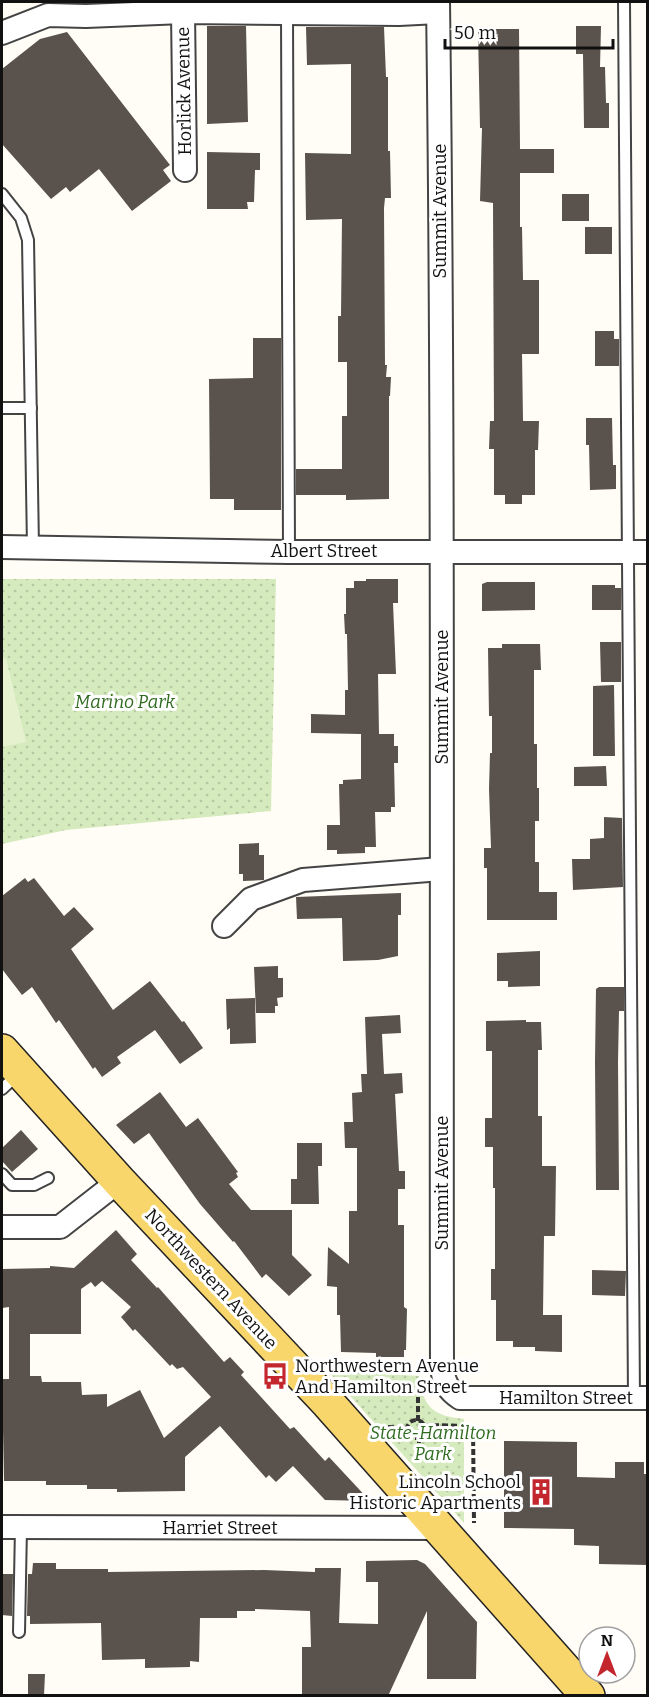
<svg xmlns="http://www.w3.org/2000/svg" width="649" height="1697" font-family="Bitter,serif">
  <defs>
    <pattern id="green-dots" width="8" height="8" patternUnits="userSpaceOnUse" patternTransform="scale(1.5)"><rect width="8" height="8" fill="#d5ebbd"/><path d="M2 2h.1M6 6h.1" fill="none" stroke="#b6c8a1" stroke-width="1.8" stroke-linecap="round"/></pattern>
  </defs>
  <rect width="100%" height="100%" fill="#fffdf5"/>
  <g fill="url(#green-dots)">
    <path d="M2,579H276L271,811L66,830L2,844Z"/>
    <path d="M327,1370L419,1376C423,1407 433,1416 464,1419V1523Z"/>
  </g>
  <path fill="#e6f2cf" d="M6,658L26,742L2,747V659Z"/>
  <g fill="#5a524d" fill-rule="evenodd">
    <path d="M207,26H246L248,122L207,124Z"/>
    <path d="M576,26H601L600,67H605L606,103H609V128H584L583,54H576Z"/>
    <path d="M306,27H384L386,77H388V151H390L391,198H385L384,208L385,365H387L386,377H391L390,396H389V499L346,500V495H296V469H342V416H347V362H338V316H341L342,219L306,220L305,153L351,154V64L307,65Z"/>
    <path d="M485,29H519L520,149H554V173H520V227H522L523,280H539V354H522L523,421H539L538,450H535V495H522V504H505V495H494V449H489L490,421H494L493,203L480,201L482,128H480L478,31H485Z"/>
    <path d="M67,32L170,165L163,170L171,181L132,211L99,169L70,192L66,187L51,199L2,144V69L40,39Z"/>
    <path d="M207,152L260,153V170H255L254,202H247L248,209H207Z"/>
    <rect x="562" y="194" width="27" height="27"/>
    <rect x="585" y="227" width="27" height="27"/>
    <path d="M595,331H614V339H619V366H595Z"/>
    <path d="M253,338H281V510H234V499H210L209,379L253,378Z"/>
    <path d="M586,418H612L613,465H616V489L590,490L589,445H586Z"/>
    <path d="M366,579H398V603H393L396,674H378L379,734H394V746H398V763H394L395,807H391V812H375L376,847H365V853L337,854V850H327V825H340L339,784H343V780L361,779V734L311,733V714L345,715V690H348L347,634H345L344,614H346V588H354V581H366Z"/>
    <path d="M487,582H535V610L482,611V584Z"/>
    <path d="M592,585H615V588H621V610H592Z"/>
    <path d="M600,642H621V682H601Z"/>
    <path d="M502,644H540L541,670H534V744H537V788H539V821H535V862H539V892H557V920H487V868H484V848H491L489,789L490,753H492V716H489L488,648H502Z"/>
    <path d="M614,685L615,756H593V686Z"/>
    <path d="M606,766L607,786H574V767Z"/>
    <path d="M604,817L622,818L623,887L573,890L572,859H590V839L604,838Z"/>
    <path d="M259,843V855H264V880L243,881V874H239V844Z"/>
    <path d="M25,878L28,882L34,878L64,916L74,907L94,929L71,949L113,1010L150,981L182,1022L184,1021L203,1048L180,1064L155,1030L117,1057L121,1063L102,1077L95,1067L93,1069L59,1020L56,1023L32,987L22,995L2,969V896Z"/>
    <path d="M401,893V915H398V956L378,960L343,961L342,918L297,919L296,897Z"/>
    <path d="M540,951V986L508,987V981H497V953Z"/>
    <path d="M278,966V978H283V997L277,998L278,1006H275V1013H256L254,967Z"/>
    <path d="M599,987H624V1011H619L618,1062L619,1190H596L595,1062L596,989Z"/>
    <path d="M255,998L256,1043L230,1044V1028L227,1030L226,999Z"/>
    <path d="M400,1015L401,1033L382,1034L384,1074L402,1073L403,1093L395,1094L399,1171H405V1189H398V1225H404V1307L407,1309L406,1350H404V1357H376V1353L341,1352L340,1315H337V1287L327,1286L328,1247L349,1264V1211H357V1148H345L344,1122H353L352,1093L362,1092L361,1074H367L365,1017Z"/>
    <path d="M526,1020V1022H541L542,1050H538V1116H542V1166H556L555,1236H544L543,1315H562V1352L535,1351V1347H513V1341H496V1300H491V1269H495V1188H493V1147H485V1118H492V1051H486V1021Z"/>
    <path d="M160,1092L186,1127L198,1118L238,1172L236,1173L238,1177L229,1184L251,1210H292V1255L312,1275L289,1296L266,1274L262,1278L234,1241L233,1242L200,1204L149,1133L134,1144L116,1125Z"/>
    <path d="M21,1130L38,1149L12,1172L2,1161V1148Z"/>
    <path d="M297,1143H322V1166H318L319,1204H291V1179H297Z"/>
    <path d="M116,1230L137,1254L131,1260L157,1288L158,1287L224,1362L230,1357L244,1372L241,1375L290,1429L294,1427L325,1461L329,1457L370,1501L325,1500L293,1466L276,1482L269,1475L266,1478L220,1426L185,1457V1491L117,1492V1489H87V1485H46V1481H4L2,1379H9V1307L2,1308V1269L50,1268V1266L74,1268ZM102,1281L131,1307L121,1317L133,1331L135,1329L170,1366L172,1364L177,1369L183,1367L211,1397L164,1438L140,1390L107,1407V1394L82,1395L81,1382H42L41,1376H30V1334H81V1289L91,1282L95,1287Z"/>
    <path d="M592,1270L626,1271L625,1296L592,1295Z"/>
    <path d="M504,1441L577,1442V1477L615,1478V1462H644V1474H648V1565L599,1564V1546L574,1545V1529L504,1528Z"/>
    <path d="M417,1560L425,1564L477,1622L476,1679H427V1611L389,1694L355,1695L302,1694V1647H311L310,1611L255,1609V1611H237V1618H200L199,1662L190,1661V1667L145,1668V1659L102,1660L101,1623L30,1624V1616H27L28,1574H32L33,1563H56V1569H108V1572L264,1570L315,1572V1568H341L339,1623L378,1624V1582H366V1561Z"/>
    <path d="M2,1574H13L12,1616L2,1615Z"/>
    <path d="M28,1674H45L44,1695H28Z"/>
  </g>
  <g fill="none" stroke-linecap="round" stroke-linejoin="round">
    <defs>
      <g id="lane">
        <path d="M624,2L634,1398"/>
        <path d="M287,14L289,552"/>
        <path d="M2,194L21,218L28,240L33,547"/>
        <path d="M2,408H31"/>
        <path d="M2,1089L19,1073"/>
        <path d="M2,1174L12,1185H34L48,1178"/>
        <path d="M19,1632L21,1527"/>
      </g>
      <g id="street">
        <path d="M438,2C444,457 441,913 442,1368C444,1383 448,1390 460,1398H648"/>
        <path d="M183,12L185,170"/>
        <path d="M2,33L48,15L86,16L183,12L399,14L438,12"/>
        <path d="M2,547L289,552H648"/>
        <path d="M224,926L251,899L303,880L441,869"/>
        <path d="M2,1227H60L119,1181"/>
        <path d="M2,1527L439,1528"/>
      </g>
      <path id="primary" d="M2,1051L119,1181L328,1403L588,1696"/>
    </defs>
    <use href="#lane" stroke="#444" stroke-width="14"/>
    <use href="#street" stroke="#444" stroke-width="26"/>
    <use href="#primary" stroke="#222" stroke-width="36"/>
    <g stroke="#333" stroke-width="4" stroke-dasharray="6 3" stroke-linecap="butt">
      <path d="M336,1371L418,1372"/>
      <circle cx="416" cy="1429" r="9"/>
      <path d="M418,1421V1391L422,1387"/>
      <path d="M424,1425L473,1426L474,1523"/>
      <path d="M388,1427L407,1428"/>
      <path d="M419,1437V1463"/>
    </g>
    <use href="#lane" stroke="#fff" stroke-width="10"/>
    <use href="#street" stroke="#fff" stroke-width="22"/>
    <use href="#primary" stroke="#f9d66b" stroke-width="33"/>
  </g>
  <defs>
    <symbol id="bus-bare" viewBox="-9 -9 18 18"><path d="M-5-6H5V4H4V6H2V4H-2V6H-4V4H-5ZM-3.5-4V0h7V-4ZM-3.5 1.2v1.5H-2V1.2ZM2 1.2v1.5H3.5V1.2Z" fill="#c4262e" stroke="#fff" stroke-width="2.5" paint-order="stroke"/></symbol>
    <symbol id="building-bare" viewBox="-9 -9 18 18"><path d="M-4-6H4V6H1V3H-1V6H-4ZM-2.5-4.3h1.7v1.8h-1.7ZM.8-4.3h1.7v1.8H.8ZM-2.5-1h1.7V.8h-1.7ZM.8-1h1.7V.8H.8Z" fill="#c4262e" stroke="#fff" stroke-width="2.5" paint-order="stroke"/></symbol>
  </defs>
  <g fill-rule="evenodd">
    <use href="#bus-bare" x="256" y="1357" width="38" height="38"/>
    <use href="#building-bare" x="522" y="1473" width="38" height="38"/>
  </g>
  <g text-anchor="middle" stroke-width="6" stroke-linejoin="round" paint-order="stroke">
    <g font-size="18" fill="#111" stroke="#fff">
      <text transform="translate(184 91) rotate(-91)" y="6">Horlick Avenue</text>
      <text transform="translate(440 211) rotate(-90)" y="6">Summit Avenue</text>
      <text x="324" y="557">Albert Street</text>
      <text transform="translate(442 697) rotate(-90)" y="6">Summit Avenue</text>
      <text transform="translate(442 1183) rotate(-90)" y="6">Summit Avenue</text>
      <text transform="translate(211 1279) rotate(47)" y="6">Northwestern Avenue</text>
      <text x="566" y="1404">Hamilton Street</text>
      <text x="220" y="1534">Harriet Street</text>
    </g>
    <g font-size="18" font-style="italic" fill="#2f6b1f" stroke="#fff">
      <text x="125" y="708">Marino Park</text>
      <text x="433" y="1439">State-Hamilton<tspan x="433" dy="21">Park</tspan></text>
    </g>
    <g font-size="18" fill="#111" stroke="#fff" text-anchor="start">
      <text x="295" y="1372">Northwestern Avenue<tspan x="295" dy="21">And Hamilton Street</tspan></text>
      <text x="521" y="1488" text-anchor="end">Lincoln School<tspan x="521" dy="21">Historic Apartments</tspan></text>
    </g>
  </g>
  <rect width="649" height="1697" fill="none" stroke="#111111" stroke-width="6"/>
  <g transform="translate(607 1655)"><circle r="28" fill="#ffffff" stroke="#a0a0a0" stroke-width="1.5"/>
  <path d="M0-4.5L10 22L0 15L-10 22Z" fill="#c4262e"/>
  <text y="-9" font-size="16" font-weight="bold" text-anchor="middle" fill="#111111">N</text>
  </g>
  <path d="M445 39v9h168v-9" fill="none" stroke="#111111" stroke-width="3"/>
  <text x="454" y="39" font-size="18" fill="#111111" stroke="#ffffff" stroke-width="4.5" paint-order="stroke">50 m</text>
</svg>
